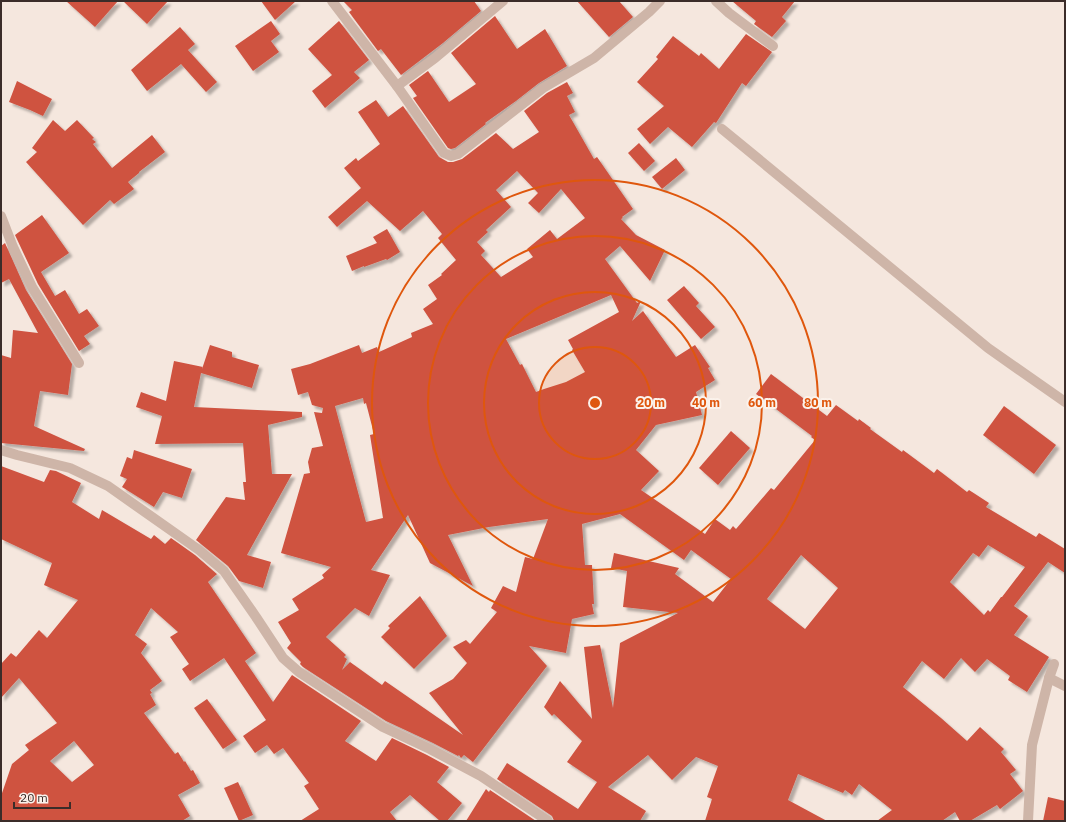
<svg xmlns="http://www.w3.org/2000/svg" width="1066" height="822" font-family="'IBM Plex Sans',sans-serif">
  <defs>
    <filter id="shadow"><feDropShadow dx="3.5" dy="3.5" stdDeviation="1" flood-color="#0004"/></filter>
  </defs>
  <rect width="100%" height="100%" fill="#f5e7de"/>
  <g fill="#cf5241" fill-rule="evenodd" filter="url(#shadow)">
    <path d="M66,1H118L95,27Z"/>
    <path d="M123,1H168L147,24Z"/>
    <path d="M261,1H296L275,20Z"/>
    <path d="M343,1H474L481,11L443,43L401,75L381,49L378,51L349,12L352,10Z"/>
    <path d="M577,1H619L633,17L609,37Z"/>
    <path d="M732,1H795L782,17L786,21L772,37L754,24L756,21Z"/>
    <path d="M495,16L517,49L545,29L567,66L539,83L516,101L485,123L486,124L455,148L451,149L448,148L413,98L417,96L409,85L428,71L449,102L476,84L451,53Z"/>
    <path d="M271,21L280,34L271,41L279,52L253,71L235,46Z"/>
    <path d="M339,21L369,60L354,72L360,78L325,108L312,91L332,75L308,49Z"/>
    <path d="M180,27L195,44L188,50L217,82L206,92L181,64L147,91L131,70Z"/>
    <path d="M746,34L772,52L746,86L742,83L716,123L714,122L692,147L668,127L650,144L637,129L664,106L637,82L658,59L656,57L673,36L699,56L701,53L719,69Z"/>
    <path d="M17,81L52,99L43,116L30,110L9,102Z"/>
    <path d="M567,82L573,93L567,96L575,112L569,115L594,159L597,157L633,209L622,217L623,218L621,219L636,235L665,250L650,281L620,246L605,259L637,303L641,301L632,321L643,311L676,357L695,345L710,367L708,368L715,380L696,392L702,415L656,425L636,450L659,471L641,490L705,534L715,519L730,530L733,526L736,529L771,488L774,490L815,440L811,437L812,436L756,394L771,374L827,416L836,405L858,421L859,419L871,428L870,429L902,452L903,450L934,473L937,469L967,492L969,490L989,503L986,507L1036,537L1039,533L1065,549V573L1048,562L1014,606L1028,616L1014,635L1049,657L1027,692L1008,680L1010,676L987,659L975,672L961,658L944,679L922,661L903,687L941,718L967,741L980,727L1004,749L1001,752L1016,770L1010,774L1023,791L1000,809L997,805L970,821H960L955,812L942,821H877L892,810L859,784L852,795L845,790L843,793L798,774L788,800L827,821H705L712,799L707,797L718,766L696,757L672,780L648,755L608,787L646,811L640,821H554L552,816L497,779L507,763L578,809L597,782L567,762L582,741L554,714L552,716L544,707L560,681L592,719L584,647L600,645L613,708L620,643L678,613L623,607L627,571L611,568L614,553L679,568L675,574L713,602L731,579L691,550L684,560L620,514L582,524L585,565H592L594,604H592L594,614L572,619L566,653L529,646L547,666L473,762L464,755L461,758L459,755L458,756L433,743L386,721L303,667L300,664L301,662L287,648L291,643L278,622L299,610L292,599L324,578L322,575L331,567L281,553L304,474L310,473L308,462L312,448L323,446L314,412L322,413L323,408L312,405L308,392L298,395L291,369L310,364L359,345L362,353L377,347L379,352L412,337L411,333L433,324L423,309L437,299L428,285L442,275L441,274L456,260L438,238L442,234L423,211L400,231L367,201L337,227L328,217L361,188L344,168L356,158L358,161L380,144L358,112L376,100L388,117L403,106L439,157L448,162H453L462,159L496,133L513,149L539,132L524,111L547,93ZM517,171L538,193L528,203L539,213L561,189L585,218L557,239L550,230L527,249L533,257L501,277L481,255L485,251L477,242L488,232L486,230L511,207L496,190ZM611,295L619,312L568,340L573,349L572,350L585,372L566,382L544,389L536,392L522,364L520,365L506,339ZM363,398L364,404L366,403L374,434L370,435L383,518L366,522L335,406ZM408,515L430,563L473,586L448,535L489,527L548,519L533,559L525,557L516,592L503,586L491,608L497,612L470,644L466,640L453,647L467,663L453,679L429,693L463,735L385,681L382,685L350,662L342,670L347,659L344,657L346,655L326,637L355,608L369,616L390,575L371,570ZM988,545L1025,567L1002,597H1001L990,612L988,610L984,615L950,582L973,553L979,557ZM801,555L838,588L805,629L767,599Z"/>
    <path d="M53,120L65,131L77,120L94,138L92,139L96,142L93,144L112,168L152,135L165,152L139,172V173L128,182L134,189L114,204L110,200L83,225L26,162L37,152L32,148Z"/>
    <path d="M639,143L655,161L644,171L628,153Z"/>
    <path d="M676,158L685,170L662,189L652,177Z"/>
    <path d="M42,215L69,253L41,272L55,296L65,290L79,314L87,309L99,326L84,336L90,344L79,351L38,284L15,235Z"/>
    <path d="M387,229L400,252L387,260L386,259L364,267V266L352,271L346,256L377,243L373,237Z"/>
    <path d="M5,243L26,290L72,364L68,395L40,391L34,426L85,449L84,451L1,443V355L11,358L13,330L38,333L9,279L1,283V246Z"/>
    <path d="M684,286L699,303L696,306L715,327L701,339L667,300Z"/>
    <path d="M210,345L232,352V357L259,365L252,388L201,373L194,407L302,412V417L268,425L272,474H292L247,555L271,562L263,588L239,581L228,566L196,540L226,497L245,500L243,482H246L243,443L155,444L162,416L136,407L141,392L166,401L174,361L203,367L202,369Z"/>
    <path d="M1004,406L1056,445L1034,474L983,435Z"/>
    <path d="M731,431L750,448L718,485L699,468Z"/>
    <path d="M134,450L192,469L182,498L163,492L154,507L122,487L127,479L120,476L127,457L132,459Z"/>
    <path d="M1,466L44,482L50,470L56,471L81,483L72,502L99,519L102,510L151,539L154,535L165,544L171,538L195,555L218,575L217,574L208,582L256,653L245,661L273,702L292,675L361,721L345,741L376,761L392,738L427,755L449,767L437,782L462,803L447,821H440L410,795L390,812L397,821H300L319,809L304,786L309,783L283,748L274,754L267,745L255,753L243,736L266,720L224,658L190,681L182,669L189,664L170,637L178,632L151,608L135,635L147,644L141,653L162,681L150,690L152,693L150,694L156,705L144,713L175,754L178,752L184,762L185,761L191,771L193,770L200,783L178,795L190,816L182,821H1V796L12,764L29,750L25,745L57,723L19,678L1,698V664L11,653L16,657L39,630L47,638L78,600L44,585L52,563L1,539ZM74,741L94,765L72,782L50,761Z"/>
    <path d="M420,596L447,636L414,669L381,637L390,628L388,626Z"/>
    <path d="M207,699L237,740L223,749L194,708Z"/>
    <path d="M238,782L253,815L239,821L224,788Z"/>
    <path d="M486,789L489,792L490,790L536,821H466Z"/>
    <path d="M1048,797L1065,801V821H1043Z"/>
  </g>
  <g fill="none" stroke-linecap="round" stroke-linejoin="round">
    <g stroke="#ceb5a8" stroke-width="10">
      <path d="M332,1L397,86L435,58L503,1"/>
      <path d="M716,1L729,13L773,46"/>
      <path d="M397,86L444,153L451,156L458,154L543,88L594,58L649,12L660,1"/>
      <path d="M722,129L988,348L1065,402"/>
      <path d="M1,216L13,247L32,287L79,363"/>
      <path d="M1,450L17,455L70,468L108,486L199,550L224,571L256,617L283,658L299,672L383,727L430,749L481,776L548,821"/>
      <path d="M1049,678L1065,686"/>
      <path d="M1028,821L1032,745L1049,678L1054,664"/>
    </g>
  </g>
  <circle cx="595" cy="403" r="56" fill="#df570d" fill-opacity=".12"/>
  <g fill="none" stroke="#df570d" stroke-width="2">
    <circle cx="595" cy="403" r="56"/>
    <circle cx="595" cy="403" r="111"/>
    <circle cx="595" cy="403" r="167"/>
    <circle cx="595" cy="403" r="223"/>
  </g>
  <circle cx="595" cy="403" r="6" fill="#df570d" stroke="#fbf2eb" stroke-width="2"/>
  <g font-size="12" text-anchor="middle" font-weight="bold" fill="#df570d" stroke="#fbf2eb" stroke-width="4" stroke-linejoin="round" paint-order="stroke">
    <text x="651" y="407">20 m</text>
    <text x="706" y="407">40 m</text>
    <text x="762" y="407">60 m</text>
    <text x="818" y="407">80 m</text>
  </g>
  <rect width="1066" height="822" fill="none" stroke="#3b2c29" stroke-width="4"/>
  <path d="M14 802v6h56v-6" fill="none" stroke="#3b2c29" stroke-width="2"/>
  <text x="20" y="802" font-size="12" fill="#3b2c29" stroke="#fbf2eb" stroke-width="3" paint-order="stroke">20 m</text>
</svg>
